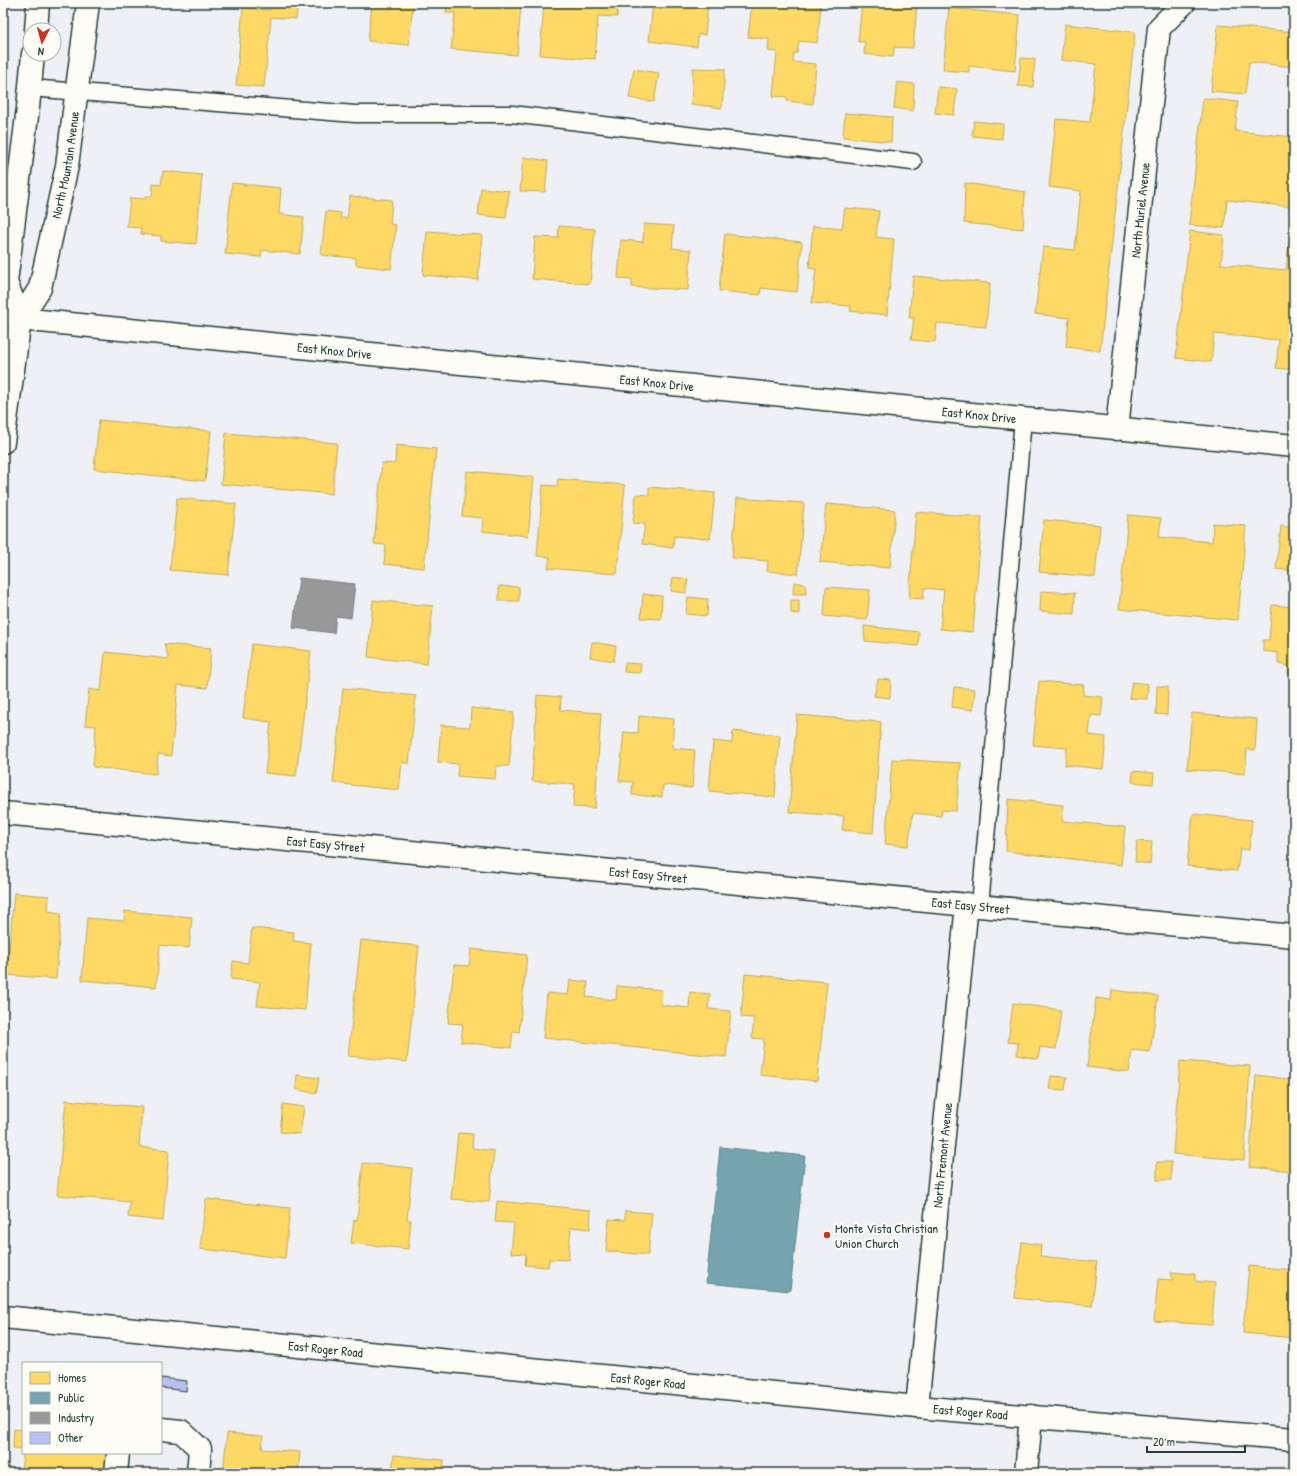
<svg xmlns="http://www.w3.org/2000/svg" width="1297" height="1476" font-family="'Patrick Hand',sans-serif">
  <rect width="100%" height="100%" fill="#eff0f6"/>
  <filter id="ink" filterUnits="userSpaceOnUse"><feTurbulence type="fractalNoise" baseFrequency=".025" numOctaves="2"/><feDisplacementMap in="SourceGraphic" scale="8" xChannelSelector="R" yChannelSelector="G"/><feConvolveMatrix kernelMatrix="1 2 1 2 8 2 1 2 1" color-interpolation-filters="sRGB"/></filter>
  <g filter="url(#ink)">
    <path fill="#bad992" stroke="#6c8b63" d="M1105,3H1161C1144,11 1122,10 1105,3Z"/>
    <g fill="#ffd966" stroke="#bcaa57">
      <path d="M270,3H298L296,19L271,17L264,87L236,85L243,8L270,10Z"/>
      <path d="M372,3H413L409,45L368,41Z"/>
      <path d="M447,3H521L517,55L451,49L455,13H446Z"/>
      <path d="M544,3H618L617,17L598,16L595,59L540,55Z"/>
      <path d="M653,3H708L705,35L698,34L697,47L649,41Z"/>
      <path d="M752,3H797L821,6L817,43L799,41L797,53H794L793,62L816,64L813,104L787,101V97L773,96L777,52L768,51L769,39L748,37Z"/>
      <path d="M862,3L917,4L913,48L894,47L893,57L864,54L865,42H858Z"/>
      <path d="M949,8L1020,15L1015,71L969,66V72L943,70Z"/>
      <path d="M1065,24L1135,32L1100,351L1066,347L1069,318L1035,314L1043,247L1075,250L1081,191L1049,187L1056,119L1090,122L1096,64L1061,60Z"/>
      <path d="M1218,25L1294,32V67L1249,62L1245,94L1211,91Z"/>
      <path d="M1021,58L1035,59L1033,87L1018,86Z"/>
      <path d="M693,68L725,69L722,108L691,104Z"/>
      <path d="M634,69L659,73L654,102L629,98Z"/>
      <path d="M897,82L914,84L913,111L894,108Z"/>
      <path d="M938,87L957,89L954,115L935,113Z"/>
      <path d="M1203,98L1238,102L1235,131L1294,137V235H1290L1293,207L1227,200L1224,228L1189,225Z"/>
      <path d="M845,113L892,117L891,142L843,137Z"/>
      <path d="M974,121L1003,124L1002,139L972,136Z"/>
      <path d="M523,157L548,161L545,192L520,191Z"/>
      <path d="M163,171L202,175L196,244L161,241V236L141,234V228L127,227L130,198L145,199V196H152L153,184L161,185Z"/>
      <path d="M232,183L281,188L279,214L304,217L300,254L262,250L261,257L225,254Z"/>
      <path d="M965,183L1025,192L1023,229L964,223Z"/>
      <path d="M481,188L509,191L506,218L478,215Z"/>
      <path d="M350,196L392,200L390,224L396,225L391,269L356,265V258L321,255L326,211L341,213L340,218H347Z"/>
      <path d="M845,208L879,211L876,237L894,239L887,315L850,311L851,306L812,303L816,269L809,268L813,226L842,229Z"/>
      <path d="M644,224L674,226L672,248L691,250L688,290L632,287V279L618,278L621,240L643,242Z"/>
      <path d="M559,226L595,229L590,284L532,279L535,237L558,238Z"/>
      <path d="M427,231L482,235L478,280L423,275Z"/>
      <path d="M1190,231L1224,235L1221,264L1286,270L1289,242L1294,243V370L1276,368L1279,340L1214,334L1211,362L1176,358Z"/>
      <path d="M725,234L802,242L797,292L761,288L760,295L719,291Z"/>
      <path d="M913,276L990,283L986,327L937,323L935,342L911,340L914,318H909Z"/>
      <path d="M99,420L211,431L205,481L94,469Z"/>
      <path d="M226,433L337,443L332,494L221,484Z"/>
      <path d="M396,445L436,449L424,568L384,564L386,545L374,544L382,463L395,464Z"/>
      <path d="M467,471L534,477L528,536L482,531L483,518L462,516Z"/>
      <path d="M558,479L625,485L617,574L548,568L550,557L537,556L543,485L557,486Z"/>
      <path d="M649,487L715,493L710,539L674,536L673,548L642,544L645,524L633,523L636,494L649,495Z"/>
      <path d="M177,498L236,504L228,575L170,570Z"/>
      <path d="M737,498L804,503L798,574L767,571L768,561L732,558Z"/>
      <path d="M826,504L895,510L890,568L820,562Z"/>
      <path d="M916,512L982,517L973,632L940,629L944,590L924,588L923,599L909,598Z"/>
      <path d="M1128,515L1161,518L1159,537L1212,542L1213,523L1246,526L1238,620L1119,609Z"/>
      <path d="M1044,520L1100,525L1095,577L1039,572Z"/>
      <path d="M1281,526L1294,528V571L1276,569Z"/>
      <path d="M673,577L688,579L686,593L671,591Z"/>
      <path d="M794,582L805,584L806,594H793Z"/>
      <path d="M499,586L519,587V601H499Z"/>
      <path d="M826,587L870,590L867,620L824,616Z"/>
      <path d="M1041,591L1075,593L1074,614L1040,611Z"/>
      <path d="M643,594L662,596L661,619L641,618Z"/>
      <path d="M688,597L708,599L707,616L686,614Z"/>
      <path d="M373,600L433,606L427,664L368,657Z"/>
      <path d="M791,600H799V614L791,613Z"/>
      <path d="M1272,605L1294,607V674H1288L1289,666L1278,664V653L1263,651V640H1269Z"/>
      <path d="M864,626L919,632L918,646L865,641Z"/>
      <path d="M592,642L616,646L614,661L590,657Z"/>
      <path d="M164,644L211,648L207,688L178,685L171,756L158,754L156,774L93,767L96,726L85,725L89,689L101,691L105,652L169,659Z"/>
      <path d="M252,644L311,651L296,776L265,773L271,722L243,718Z"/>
      <path d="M625,663L641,664L640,673L624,672Z"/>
      <path d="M878,679L891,680L890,698L874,696Z"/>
      <path d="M1039,681L1084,685L1083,695L1103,697L1101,716L1091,715L1089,735L1106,737L1103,769L1065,765L1067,748L1033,745Z"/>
      <path d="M1132,682L1148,684L1147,699L1129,698Z"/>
      <path d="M1157,686L1168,687L1167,715L1156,714Z"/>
      <path d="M954,687L975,689L973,710L952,707Z"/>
      <path d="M343,688L416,696L409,764L402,762L399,790L333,783Z"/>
      <path d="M537,695L561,697L560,710L601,713L595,808L573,807L575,784L532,781Z"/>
      <path d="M471,708L514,712L509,766H496L495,779L457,776L458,764L438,762L441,725L470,727Z"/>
      <path d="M1192,713L1257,719L1255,750L1247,749L1245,774L1187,769Z"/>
      <path d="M797,715L881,722L873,833L842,830L844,816L789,812Z"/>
      <path d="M639,716L674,719L672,748L695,750L692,788L663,785L662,797L632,795L633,782L619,781L624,732L638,733Z"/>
      <path d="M733,731L780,735L775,797L709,791L713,741L732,743Z"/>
      <path d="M892,759L961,763L956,811L942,810L941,816L913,813L908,846L885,844Z"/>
      <path d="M1133,771L1154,773L1153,784L1132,782Z"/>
      <path d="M1008,799L1063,805L1062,821L1125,827L1121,865L1006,851Z"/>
      <path d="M1193,814L1252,820L1249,850L1240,849L1237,871L1187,866Z"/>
      <path d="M1137,841L1152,842L1150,864L1135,862Z"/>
      <path d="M14,893L49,896L48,911L61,913L56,979L7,975Z"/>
      <path d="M125,911L192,917L189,948L160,945L156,987L82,980L87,918L124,921Z"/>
      <path d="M252,928L294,932L293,941L311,943L305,1010L257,1006L260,982L231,979L233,961L248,963Z"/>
      <path d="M361,940L419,946L407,1062L348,1056Z"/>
      <path d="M471,949L527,955L519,1032L513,1031L511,1048L461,1042L463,1024L448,1023L454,965L469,966Z"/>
      <path d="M745,974L827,982L817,1081L760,1075L764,1039L752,1038L754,1018L741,1017Z"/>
      <path d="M570,980L588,982L586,997L616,1000L617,986L662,990L661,1005L689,1008L690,992L710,994L708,1009L731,1011L726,1057L543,1038L547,993L568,995Z"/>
      <path d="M1112,990L1158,996L1150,1052L1132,1050L1129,1072L1087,1067L1096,998L1111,1000Z"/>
      <path d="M1013,1003L1061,1010L1056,1049L1040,1047L1038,1059L1017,1055L1018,1043L1008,1042Z"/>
      <path d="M1180,1061L1250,1066L1244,1160L1173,1154Z"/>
      <path d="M297,1075L319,1078L316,1094L296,1089Z"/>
      <path d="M1256,1075L1294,1080V1171L1249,1167Z"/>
      <path d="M1051,1076L1067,1077L1065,1090L1049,1089Z"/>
      <path d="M66,1100L142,1107L139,1147L169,1150L163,1221L128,1217L130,1202L57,1195Z"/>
      <path d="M283,1104L304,1107L300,1134L280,1132Z"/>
      <path d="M458,1133L473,1134L472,1148L494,1151L489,1202L451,1199Z"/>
      <rect x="1157" y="1162" width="14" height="18"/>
      <path d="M363,1163L412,1168L407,1220H411L408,1249L351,1243L354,1220H357Z"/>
      <path d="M206,1199L290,1208L285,1258L200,1249Z"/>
      <path d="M497,1201L591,1210L590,1229L571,1227L568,1260L549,1259L548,1267L525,1265L526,1254L511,1253L514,1223L495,1222Z"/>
      <path d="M625,1211L652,1213L648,1255L606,1251L609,1219L625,1220Z"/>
      <path d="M1022,1242L1041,1245L1040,1256L1097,1262L1092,1306L1015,1298Z"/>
      <path d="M1249,1266L1294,1270V1338L1243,1333Z"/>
      <path d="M1171,1272L1195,1274V1281L1215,1283L1212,1325L1154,1321L1158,1279L1173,1280Z"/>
      <path d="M14,1429L23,1430V1449L13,1448Z"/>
      <path d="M227,1433L263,1436L262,1449L300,1452L298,1473H223Z"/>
      <path d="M23,1453H108L106,1473H21Z"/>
      <path d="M394,1455L444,1460L443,1473H368V1467L392,1469Z"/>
    </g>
    <path fill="#76a5af" stroke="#5c868a" d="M720,1147L805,1156L790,1291L706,1283Z"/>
    <path fill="#999" stroke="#747d7b" d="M299,578L355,584L351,618L336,616L334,633L293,628Z"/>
    <path fill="#b8c0f1" stroke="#1f3d34" d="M161,1378L187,1381L186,1391L161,1388Z"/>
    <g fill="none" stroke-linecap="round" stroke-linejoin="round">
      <defs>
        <g id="lane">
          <path d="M30,88L355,114H512L913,162"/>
          <path d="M3,317L20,319"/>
          <path d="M980,906L1023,419"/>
        </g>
        <g id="street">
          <path id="s1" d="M20,319L1294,446"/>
          <path id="s2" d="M1117,429L1159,28L1184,3"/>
          <path id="s3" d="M3,813L1294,936"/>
          <path id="s4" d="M917,1407L967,904"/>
          <path d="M161,1429L181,1431L200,1449L198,1473"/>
          <path d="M116,1473L118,1453"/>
          <path d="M1026,1473L1031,1416"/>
        </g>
        <g id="secondary">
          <path d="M36,30L38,3"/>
          <path d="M20,319L6,282L28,108L33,54"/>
          <path id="s5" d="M3,442L20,319L40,288L67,166L88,3"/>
          <path id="s6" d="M3,1317L917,1407L1294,1439"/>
        </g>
      </defs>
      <use href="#lane" stroke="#1f3d34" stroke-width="19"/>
      <use href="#street" stroke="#1f3d34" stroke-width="25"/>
      <use href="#secondary" stroke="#1f3d34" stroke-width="25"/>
      <use href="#lane" stroke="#fdfcf7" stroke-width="16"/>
      <use href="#street" stroke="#fdfcf7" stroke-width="22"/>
      <use href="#secondary" stroke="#fdfcf7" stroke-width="22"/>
    </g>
  </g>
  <circle fill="#c8321e" stroke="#fdfcf7" stroke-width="1.5" cx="827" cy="1235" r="4"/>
  <g text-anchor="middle" stroke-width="4" stroke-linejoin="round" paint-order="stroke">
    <g font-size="13" fill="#1f3d34" stroke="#fdfcf7">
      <text dy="5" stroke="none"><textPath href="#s5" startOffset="287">North Mountain Avenue</textPath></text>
      <text dy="5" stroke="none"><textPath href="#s2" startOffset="220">North Muriel Avenue</textPath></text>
      <text dy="5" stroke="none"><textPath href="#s1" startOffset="316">East Knox Drive</textPath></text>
      <text dy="5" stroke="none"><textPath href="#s1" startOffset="640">East Knox Drive</textPath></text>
      <text dy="5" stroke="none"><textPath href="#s1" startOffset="964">East Knox Drive</textPath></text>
      <text dy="5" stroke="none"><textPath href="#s3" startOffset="324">East Easy Street</textPath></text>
      <text dy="5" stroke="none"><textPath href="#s3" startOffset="648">East Easy Street</textPath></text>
      <text dy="5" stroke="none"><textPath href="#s3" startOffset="972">East Easy Street</textPath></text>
      <text dy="5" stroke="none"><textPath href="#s4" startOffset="253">North Fremont Avenue</textPath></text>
      <text dy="5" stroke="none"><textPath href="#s6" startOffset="324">East Roger Road</textPath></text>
      <text dy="5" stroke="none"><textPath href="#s6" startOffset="648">East Roger Road</textPath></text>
      <text dy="5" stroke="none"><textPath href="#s6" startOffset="972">East Roger Road</textPath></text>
    </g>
    <g font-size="13" fill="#1f3d34" stroke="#fdfcf7" text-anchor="start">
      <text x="835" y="1233">Monte Vista Christian<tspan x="835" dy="15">Union Church</tspan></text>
    </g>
  </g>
  <rect width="1297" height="1476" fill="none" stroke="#fdfcf7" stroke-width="16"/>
  <rect x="8" y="8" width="1281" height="1460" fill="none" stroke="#1f3d34" stroke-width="1.5" filter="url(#ink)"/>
  <rect x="22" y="1362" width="140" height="92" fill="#fdfcf7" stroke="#a4b0a9"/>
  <rect x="30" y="1372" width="20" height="12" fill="#ffd966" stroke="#a4b0a9"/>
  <text x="58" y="1382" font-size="12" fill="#1f3d34">Homes</text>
  <rect x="30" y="1392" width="20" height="12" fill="#76a5af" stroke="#a4b0a9"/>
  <text x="58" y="1402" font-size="12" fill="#1f3d34">Public</text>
  <rect x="30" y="1412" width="20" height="12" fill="#999999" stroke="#a4b0a9"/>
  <text x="58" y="1422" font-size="12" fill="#1f3d34">Industry</text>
  <rect x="30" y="1432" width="20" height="12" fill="#b8c0f1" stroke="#a4b0a9"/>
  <text x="58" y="1442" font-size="12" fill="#1f3d34">Other</text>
  <g transform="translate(42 42) rotate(186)"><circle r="19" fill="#fdfcf7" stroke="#a4b0a9"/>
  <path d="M0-3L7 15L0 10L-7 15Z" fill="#c8321e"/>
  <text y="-6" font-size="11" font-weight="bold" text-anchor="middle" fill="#1f3d34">N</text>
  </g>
  <path d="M1147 1446v6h98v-6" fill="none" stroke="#1f3d34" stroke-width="2"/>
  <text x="1153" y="1446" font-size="12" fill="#1f3d34" stroke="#fdfcf7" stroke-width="3" paint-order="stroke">20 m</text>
</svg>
